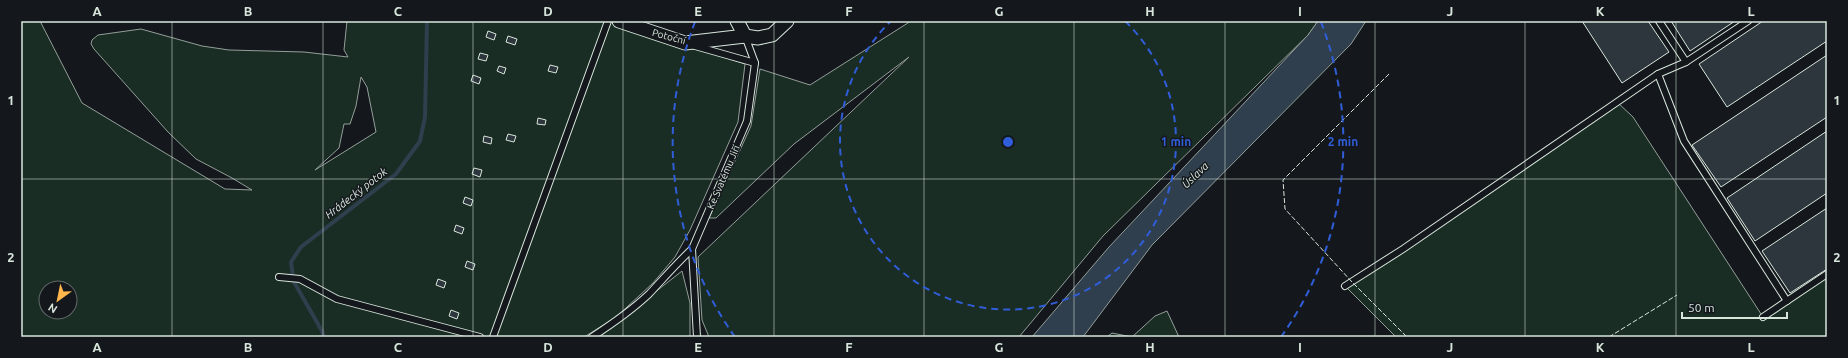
<svg xmlns="http://www.w3.org/2000/svg" width="1848" height="358" font-family="Ubuntu,sans-serif">
  <rect width="100%" height="100%" fill="#14181c"/>
  <g fill="#1a2d24" stroke="#939e99" fill-rule="evenodd">
    <path d="M21,21H40L82,103L225,189L252,190L232,178L196,159L168,132L94,49L91,44L92,40L98,35L141,29L202,46L229,50L304,52L348,57L344,50L347,21H614L745,64L738,122L690,230L675,257L653,283L615,318L584,337H21ZM361,77L367,87L376,132L315,170L339,148L344,124H350L356,106ZM46,288H70V312H46Z"/>
    <path d="M911,21H1318L1308,35L1103,236L1019,337H709L702,320L698,257L909,57L794,144L716,218H709L751,126L760,69L810,85Z"/>
    <path d="M1617,102L1633,117L1763,317L1827,274V337H1396L1345,286Z"/>
    <path d="M682,271L690,303V337H598Z"/>
    <path d="M1167,311L1179,337H1107L1112,333L1132,337L1155,316Z"/>
  </g>
  <path fill="#2f3f4d" stroke="#939e99" d="M1318,21H1366L1351,44L1152,245L1083,337H1032L1109,247L1308,35Z"/>
  <g fill="none" stroke-linecap="round" stroke-linejoin="round">
    <g stroke="#2f3f4d" stroke-width="4">
      <path d="M293,277L291,262L301,247L396,174L420,141L425,117L427,21"/>
      <path d="M294,282L322,331L324,337"/>
    </g>
  </g>
  <g fill="#2c363c" stroke="#d8e6dc">
    <path d="M1582,21H1648L1669,52L1622,83Z"/>
    <path d="M1671,21H1735L1690,51Z"/>
    <path d="M1763,21H1827V41L1727,107L1699,64Z"/>
    <path d="M488,31L496,34L494,40L486,37Z"/>
    <path d="M508,36L517,39L515,45L506,42Z"/>
    <path d="M480,53L488,55L486,61L478,59Z"/>
    <path d="M1827,55V117L1721,187L1692,145Z"/>
    <path d="M550,65L558,67L556,73L548,71Z"/>
    <path d="M499,66L506,68L504,74L497,71Z"/>
    <path d="M473,75L481,78L479,84L471,81Z"/>
    <path d="M538,118L546,120L545,125L537,124Z"/>
    <path d="M1827,131V193L1755,241L1727,198Z"/>
    <path d="M508,134L516,136L514,142L506,140Z"/>
    <path d="M484,136L492,138L491,144L483,142Z"/>
    <path d="M474,168L482,170L480,177L472,174Z"/>
    <path d="M465,197L473,200L471,206L463,203Z"/>
    <path d="M1827,208V269L1790,293L1762,251Z"/>
    <path d="M456,225L464,228L462,234L454,231Z"/>
    <path d="M467,261L475,264L473,270L465,267Z"/>
    <path d="M438,279L446,282L444,288L436,285Z"/>
    <path d="M451,310L459,313L457,319L449,316Z"/>
  </g>
  <g fill="none" stroke-linecap="round" stroke-linejoin="round">
    <defs>
      <g id="service">
        <path d="M1659,21L1686,62"/>
        <path d="M695,46L755,63"/>
        <path d="M1658,74L1684,141L1787,301"/>
        <path d="M279,277L300,279L337,299L480,337"/>
        <path d="M1345,286L1403,249L1658,74L1686,62L1748,21"/>
        <path d="M1763,317L1827,274"/>
        <path d="M493,337L608,21"/>
        <path d="M592,337C612,324 632,310 649,294C663,279 677,263 692,249"/>
        <path d="M697,337L692,249L747,121L755,63L745,36"/>
      </g>
      <g id="minor">
        <path d="M619,21L685,43L745,36L758,38L772,35L787,21"/>
        <path d="M737,21L745,36"/>
      </g>
    </defs>
    <use href="#service" stroke="#d8e6dc" stroke-width="8"/>
    <use href="#minor" stroke="#d8e6dc" stroke-width="15"/>
    <use href="#service" stroke="#14181c" stroke-width="6"/>
    <use href="#minor" stroke="#14181c" stroke-width="13"/>
    <g stroke="#d8e6dc" stroke-width="1" stroke-dasharray="5 2" stroke-linecap="butt">
      <path d="M1389,74L1283,180L1285,209L1352,282L1407,337"/>
      <path d="M1609,337L1677,295"/>
    </g>
  </g>
  <path fill="none" stroke="#d8e6dc" stroke-width="1" stroke-opacity="0.55" d="M172,21V337M323,21V337M473,21V337M623,21V337M774,21V337M924,21V337M1074,21V337M1225,21V337M1375,21V337M1525,21V337M1676,21V337M21,179H1827"/>
  <g fill="none" stroke="#305dd8" stroke-width="2" stroke-dasharray="7 5">
    <path d="M1125 21A168 168 0 1 1 891 21"/>
    <path d="M735 337A335 335 0 0 1 695 22M1321 22A335 335 0 0 1 1281 337"/>
  </g>
  <g text-anchor="middle" stroke-width="3" stroke-linejoin="round" paint-order="stroke">
    <g font-size="10" fill="#d8e6dc" stroke="#14181c">
      <text transform="translate(669 36) rotate(15)" y="4">Potoční</text>
      <text transform="translate(723 177) rotate(-67)" y="4">Ke Svatému Jiří</text>
    </g>
    <g font-size="11" font-style="italic" fill="#d8e6dc" stroke="#14181c">
      <text transform="translate(1195 175) rotate(-44)" y="4">Úslava</text>
      <text transform="translate(356 193) rotate(-38)" y="4">Hrádecký potok</text>
    </g>
  </g>
  <circle cx="1008" cy="142" r="6" fill="#305dd8" stroke="#14181c" stroke-width="2"/>
  <g font-size="12" text-anchor="middle" font-weight="bold" fill="#305dd8" stroke="#14181c" stroke-width="3" stroke-linejoin="round" paint-order="stroke">
    <text x="1176" y="146">1 min</text>
    <text x="1343" y="146">2 min</text>
  </g>
  <rect width="1848" height="358" fill="none" stroke="#14181c" stroke-width="44"/>
  <g transform="translate(58 300) rotate(213)"><circle r="19" fill="#14181c" stroke="#626a69"/>
  <path d="M0-3L7 15L0 10L-7 15Z" fill="#ffb74d"/>
  <text y="-6" font-size="11" font-weight="bold" text-anchor="middle" fill="#d8e6dc">N</text>
  </g>
  <path d="M1682 312v6h105v-6" fill="none" stroke="#d8e6dc" stroke-width="2"/>
  <text x="1688" y="312" font-size="12" fill="#d8e6dc" stroke="#14181c" stroke-width="3" paint-order="stroke">50 m</text>
  <rect x="22" y="22" width="1804" height="314" fill="none" stroke="#d8e6dc" stroke-width="1.5"/>
  <g font-size="13" text-anchor="middle" font-weight="bold" fill="#d8e6dc">
    <text x="97" y="16">A</text>
    <text x="248" y="16">B</text>
    <text x="398" y="16">C</text>
    <text x="548" y="16">D</text>
    <text x="698" y="16">E</text>
    <text x="849" y="16">F</text>
    <text x="999" y="16">G</text>
    <text x="1150" y="16">H</text>
    <text x="1300" y="16">I</text>
    <text x="1450" y="16">J</text>
    <text x="1600" y="16">K</text>
    <text x="1751" y="16">L</text>
    <text x="11" y="105">1</text>
    <text x="1837" y="105">1</text>
    <text x="11" y="262">2</text>
    <text x="1837" y="262">2</text>
    <text x="97" y="352">A</text>
    <text x="248" y="352">B</text>
    <text x="398" y="352">C</text>
    <text x="548" y="352">D</text>
    <text x="698" y="352">E</text>
    <text x="849" y="352">F</text>
    <text x="999" y="352">G</text>
    <text x="1150" y="352">H</text>
    <text x="1300" y="352">I</text>
    <text x="1450" y="352">J</text>
    <text x="1600" y="352">K</text>
    <text x="1751" y="352">L</text>
  </g>
</svg>
